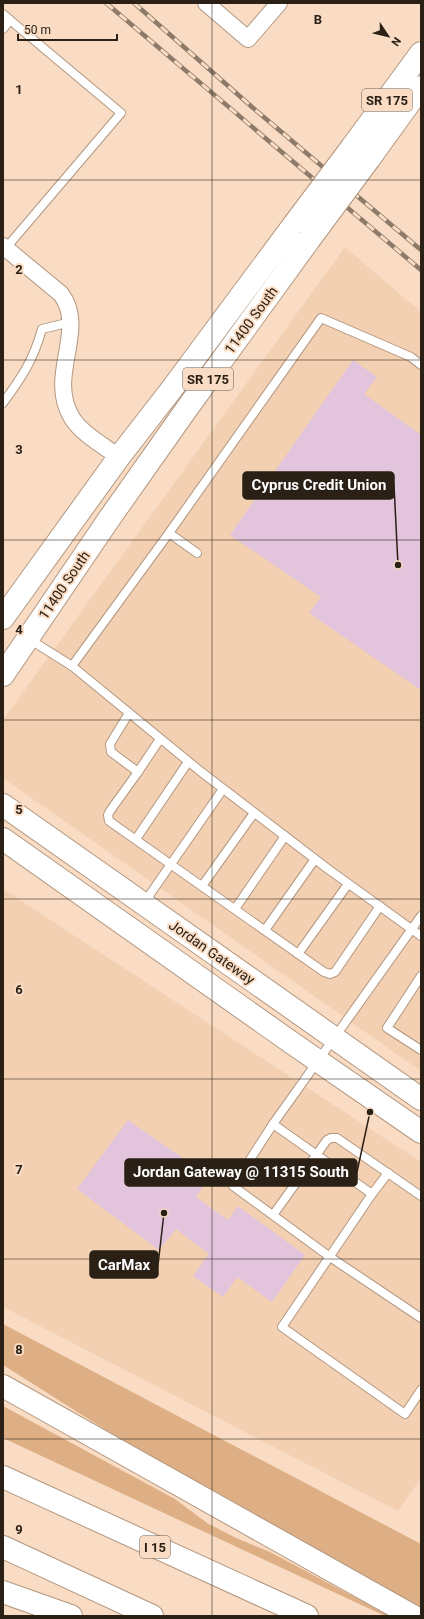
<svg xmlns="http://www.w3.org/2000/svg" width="424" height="1619" font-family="Roboto,sans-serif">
  <rect width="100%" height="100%" fill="#f9dcc3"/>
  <g fill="#f3d0b2">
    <path d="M345,247L421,312V1071L3,778V720Z"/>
    <path d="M3,889L421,1162V1478L398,1511L3,1307Z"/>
  </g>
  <g fill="#deaf85">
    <path d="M3,1324L421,1544V1607L177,1475L3,1365Z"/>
    <path d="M3,1406L175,1499L207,1523L236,1538L270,1552L390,1616H385L3,1438Z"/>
  </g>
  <g fill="#e2c4dc">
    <path d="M353,360L377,377L364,394L421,435V690L309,613L321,597L230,535Z"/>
    <path d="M128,1120L210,1177L196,1197L228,1220L238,1206L305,1255L272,1302L237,1277L223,1297L193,1276L209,1254L176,1229L159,1250L77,1189Z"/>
  </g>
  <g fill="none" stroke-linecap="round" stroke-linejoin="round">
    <defs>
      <g id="service">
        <path d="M3,14L10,20L3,29"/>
        <path d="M6,248L121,113L10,20"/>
        <path d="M3,403C22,377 33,361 42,329L71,322"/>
        <path d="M169,533L321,318L411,357L421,365"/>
        <path d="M29,639L72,666L169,533L197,553"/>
        <path d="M72,666L200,771L328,869L421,936"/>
        <path d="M129,713L110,744L111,752L138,772L160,739"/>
        <path d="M138,772L110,811L108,815L109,821L324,972L330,974L335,972L380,906"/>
        <path d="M136,839L188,762"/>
        <path d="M202,886L254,813"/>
        <path d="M144,903L223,789"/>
        <path d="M235,909L285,836"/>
        <path d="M421,916L273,1124L233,1186L330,1257L421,1318"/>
        <path d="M265,930L315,859"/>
        <path d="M298,954L348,884"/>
        <path d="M421,976L387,1028L421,1050"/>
        <path d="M273,1124L372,1194L282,1327L405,1414L421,1390"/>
        <path d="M372,1194L388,1173"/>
        <path d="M273,1215L327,1140L331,1138H337L421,1196"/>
      </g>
      <g id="minor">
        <path d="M206,3L248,39L279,3"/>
        <path d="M3,246L61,294C88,330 46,376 72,418C82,434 104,446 119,457"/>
      </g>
      <g id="secondary">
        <path d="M3,805L421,1099"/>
        <path d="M3,839L292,1043L421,1132"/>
      </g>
      <g id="primary">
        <path d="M352,147L421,53"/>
        <path d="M369,159L421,87"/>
        <path d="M3,618L119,457L171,390L295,223"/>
        <path d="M3,675L109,519L188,407L309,240"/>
      </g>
      <g id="motorway">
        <path d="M3,1386L413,1616"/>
        <path d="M3,1477L307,1616"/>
        <path d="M3,1547L152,1616"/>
        <path d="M3,1592L71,1616"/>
      </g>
    </defs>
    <use href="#service" stroke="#b29780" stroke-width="10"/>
    <use href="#minor" stroke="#b29780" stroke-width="18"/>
    <use href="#secondary" stroke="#b29780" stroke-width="24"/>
    <use href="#primary" stroke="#b29780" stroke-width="24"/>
    <use href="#motorway" stroke="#b29780" stroke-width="24"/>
    <use href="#service" stroke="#fff" stroke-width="8"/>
    <use href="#minor" stroke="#fff" stroke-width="16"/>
    <use href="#secondary" stroke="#fff" stroke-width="22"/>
    <use href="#primary" stroke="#fff" stroke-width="22"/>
    <use href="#motorway" stroke="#fff" stroke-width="22"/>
    <defs>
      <g id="rail">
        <path d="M106,3L421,270"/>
        <path d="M134,3L252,107L421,250"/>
      </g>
    </defs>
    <use href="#rail" stroke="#8d7a69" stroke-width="4.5"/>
    <use href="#rail" stroke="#f9dcc3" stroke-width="3" stroke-dasharray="9" stroke-linecap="butt"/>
    <defs>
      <g id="primary-bridge">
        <path d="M295,223L352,147"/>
        <path d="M309,240L369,159"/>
      </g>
    </defs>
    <use href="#primary-bridge" stroke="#b29780" stroke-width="24" stroke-linecap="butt"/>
    <use href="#primary-bridge" stroke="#fff" stroke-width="22"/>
  </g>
  <path fill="none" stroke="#2a2016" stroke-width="1" stroke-opacity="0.55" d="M212,3V1616M3,180H421M3,360H421M3,540H421M3,720H421M3,899H421M3,1079H421M3,1259H421M3,1439H421"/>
  <g text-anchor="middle" stroke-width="4" stroke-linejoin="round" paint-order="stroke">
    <g fill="#f9dcc3" stroke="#68584a" stroke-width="1">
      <rect x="362" y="89" width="50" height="22" rx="3"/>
      <rect x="183" y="368" width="50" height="22" rx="3"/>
      <rect x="140" y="1536" width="30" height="22" rx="3"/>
    </g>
    <g font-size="13" font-weight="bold" fill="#2a2016">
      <text x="387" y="105">SR 175</text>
      <text x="208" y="384">SR 175</text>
      <text x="155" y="1552">I 15</text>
    </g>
    <g font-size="14" fill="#2a2016" stroke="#f9dcc3">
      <text transform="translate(251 320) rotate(-54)" y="5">11400 South</text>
      <text transform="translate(64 585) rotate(-56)" y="5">11400 South</text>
      <text transform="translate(212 952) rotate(35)" y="5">Jordan Gateway</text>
    </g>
  </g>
  <g font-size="13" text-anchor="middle" font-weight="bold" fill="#2a2016" stroke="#f9dcc3" stroke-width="4" stroke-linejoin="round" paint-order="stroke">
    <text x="318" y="24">B</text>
    <text x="19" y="94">1</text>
    <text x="19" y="274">2</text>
    <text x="19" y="454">3</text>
    <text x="19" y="634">4</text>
    <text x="19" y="814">5</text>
    <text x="19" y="994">6</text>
    <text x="19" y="1174">7</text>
    <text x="19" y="1354">8</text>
    <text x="19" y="1534">9</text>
  </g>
  <path fill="none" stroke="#2a2016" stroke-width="1.5" d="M398 565L394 485M370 1112L357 1172M164 1213L158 1265"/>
  <g fill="#2a2016" stroke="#f9dcc3" stroke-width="1.5">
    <circle cx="398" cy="565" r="4"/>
    <circle cx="370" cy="1112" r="4"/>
    <circle cx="164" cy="1213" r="4"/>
  </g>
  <g fill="#2a2016" stroke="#2a2016" stroke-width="1.5">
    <rect x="243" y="472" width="151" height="27" rx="4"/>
    <rect x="125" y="1159" width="232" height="27" rx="4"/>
    <rect x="90" y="1251" width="68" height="27" rx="4"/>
  </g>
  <g font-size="15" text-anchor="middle" font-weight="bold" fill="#fff">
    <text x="319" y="490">Cyprus Credit Union</text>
    <text x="241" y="1177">Jordan Gateway @ 11315 South</text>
    <text x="124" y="1270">CarMax</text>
  </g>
  <rect width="424" height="1619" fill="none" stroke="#2a2016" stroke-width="8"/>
  <g transform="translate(388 36) rotate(125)" stroke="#f9dcc3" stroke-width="3" paint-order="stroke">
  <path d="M0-3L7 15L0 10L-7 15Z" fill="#2a2016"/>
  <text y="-6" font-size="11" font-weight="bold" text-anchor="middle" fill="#2a2016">N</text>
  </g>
  <path d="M18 34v6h99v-6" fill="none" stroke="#2a2016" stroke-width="2"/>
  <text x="24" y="34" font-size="12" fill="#2a2016" stroke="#f9dcc3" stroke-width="3" paint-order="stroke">50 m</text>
</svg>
